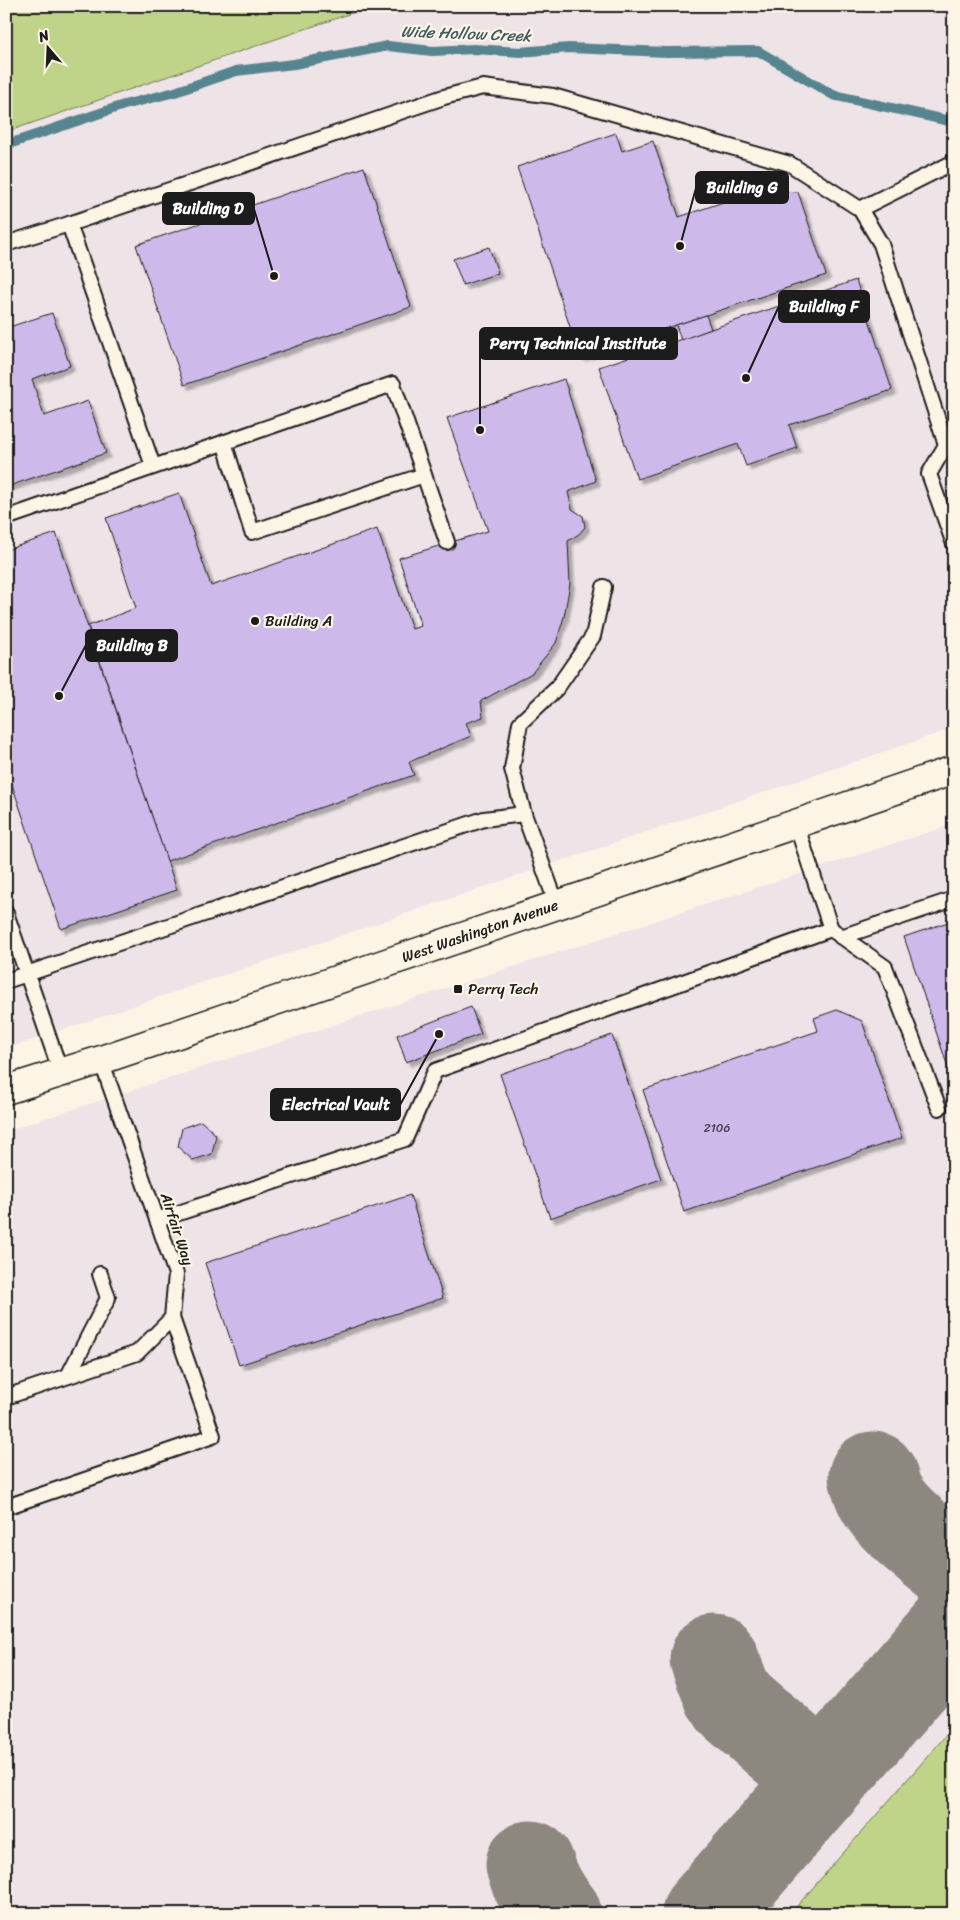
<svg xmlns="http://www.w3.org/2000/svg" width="960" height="1920" font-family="Sriracha,sans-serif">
  <defs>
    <filter id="shadow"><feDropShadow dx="4.5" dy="4.5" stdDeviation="1" flood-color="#0004"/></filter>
  </defs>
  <rect width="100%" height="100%" fill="#fcf5e5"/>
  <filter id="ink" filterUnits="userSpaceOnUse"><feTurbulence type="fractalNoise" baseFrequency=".02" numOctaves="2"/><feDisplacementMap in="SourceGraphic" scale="10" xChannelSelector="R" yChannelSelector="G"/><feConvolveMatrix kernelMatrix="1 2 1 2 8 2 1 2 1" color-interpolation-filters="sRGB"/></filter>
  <g filter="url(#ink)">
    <g fill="#eee3e7">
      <path d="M372,6H954V728L6,1049V132Z"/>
      <path d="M954,824V1914H6V1131Z"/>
    </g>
    <g fill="#bfd489" stroke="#6e7852">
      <path d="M6,6H372L6,132Z"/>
      <path d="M954,1726V1914H790Z"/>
    </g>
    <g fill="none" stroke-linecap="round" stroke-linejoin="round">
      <path stroke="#56848f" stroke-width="10" d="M6,145L124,105L175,92L236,71L294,64L388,46L432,51L474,49L520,52L569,48L667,52L758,51L833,95L954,122"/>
      <g stroke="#8c8880" stroke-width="89">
        <path d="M873,1476C876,1486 879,1496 885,1504C901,1527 933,1550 954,1568"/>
        <path d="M714,1659L727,1692L735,1704L822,1780"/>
        <path d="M530,1865C536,1884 544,1899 557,1914"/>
        <path d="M706,1914L954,1628"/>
      </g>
    </g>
    <g fill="#cdbaeb" stroke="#1c1c1c" filter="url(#shadow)">
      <path d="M616,133L622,151L653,141L679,217L759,190L798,192L826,275L580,357L517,167Z"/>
      <path d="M364,167L411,307L184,385L136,245Z"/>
      <path d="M489,247L498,273L463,285L453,259Z"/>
      <path d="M856,280L892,390L789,425L797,448L746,466L738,444L637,479L599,367Z"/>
      <path d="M52,313L70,366L32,379L44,416L88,401L106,453L6,487V328Z"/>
      <path d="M706,315L711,329L681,340L676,325Z"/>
      <path d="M564,379L596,481L568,492L572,509L583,516L585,527L579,534L568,541L570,584L564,617L556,643L532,673L481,701L483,717L466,723L471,736L409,762L414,775L167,861L88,626L136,608L106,518L179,493L211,586L377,529L412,629L421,626L399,558L488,531L447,418Z"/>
      <path d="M56,533L177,890L61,929L6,767V550Z"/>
      <path d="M954,920V1072L950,1073L904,937Z"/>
      <path d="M471,1007L481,1034L406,1062L397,1035Z"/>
      <path d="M837,1010L862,1021L902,1138L684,1212L643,1090L818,1031L814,1018Z"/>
      <path d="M612,1035L661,1179L550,1218L500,1074Z"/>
      <path d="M201,1121L216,1135L212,1154L193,1160L178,1147L182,1128Z"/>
      <path d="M410,1195L443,1298L239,1365L205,1263Z"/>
    </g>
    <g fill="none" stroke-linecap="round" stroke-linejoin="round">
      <defs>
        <g id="lane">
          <path d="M860,209L954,162"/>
          <path d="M6,244L69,224"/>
          <path d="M224,442L252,532L424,475"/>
          <path d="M153,466L69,224L444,97L483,87L553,96L790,164L860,209L881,244L946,445L929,474L954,544"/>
          <path d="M6,518L393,384L447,542"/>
          <path d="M796,824L831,929"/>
          <path d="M557,905L524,814L512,769L520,723L557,688L593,636L604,587"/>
          <path d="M6,913L61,1073"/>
          <path d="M841,937L954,899"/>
          <path d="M6,981L484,819L524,814"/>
          <path d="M157,1220L405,1139L435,1071L831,929L885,967L939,1108"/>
          <path d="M68,1376L108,1298L100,1274"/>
          <path d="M6,1397L137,1353L172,1318L176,1274L101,1060"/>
          <path d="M6,1507L213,1436L172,1318"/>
        </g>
        <path id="primary" d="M6,1090L101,1060L954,770"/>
      </defs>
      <use href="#lane" stroke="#1c1c1c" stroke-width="18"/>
      <use href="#primary" stroke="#1c1c1c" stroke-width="31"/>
      <use href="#lane" stroke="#fcf5e5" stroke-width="14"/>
      <use href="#primary" stroke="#fcf5e5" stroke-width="28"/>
    </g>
  </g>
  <g fill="#1c1c1c" stroke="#fcf5e5" stroke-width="2">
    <circle cx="255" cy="621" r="5"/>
    <rect x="453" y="984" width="10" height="10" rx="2.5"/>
  </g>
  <g text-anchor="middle" stroke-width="4.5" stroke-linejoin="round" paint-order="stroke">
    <g font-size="12" fill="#484450">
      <text x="717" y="1132">2106</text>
    </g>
    <g font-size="15" fill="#1c1c1c" stroke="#fcf5e5" text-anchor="start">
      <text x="265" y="626">Building A</text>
      <text x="468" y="994">Perry Tech</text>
    </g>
    <g font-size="15" fill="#1c1c1c" stroke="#fcf5e5">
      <text transform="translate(480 931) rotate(-19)" y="5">West Washington Avenue</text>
      <text transform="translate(177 1229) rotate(72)" y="5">Airfair Way</text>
    </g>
    <g font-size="16" font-style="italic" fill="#3e595f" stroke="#fcf5e5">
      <text transform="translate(466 33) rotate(2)" y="6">Wide Hollow Creek</text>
    </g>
  </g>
  <path fill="none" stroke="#1c1c1c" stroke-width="2" d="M680 246L696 188M274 276L254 209M746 378L779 306M480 430L480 343M59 696L86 645M439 1034L400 1105"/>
  <g fill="#1c1c1c" stroke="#fcf5e5" stroke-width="2">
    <circle cx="680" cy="246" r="5"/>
    <circle cx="274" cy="276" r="5"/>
    <circle cx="746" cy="378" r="5"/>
    <circle cx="480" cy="430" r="5"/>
    <circle cx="59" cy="696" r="5"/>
    <circle cx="439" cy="1034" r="5"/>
  </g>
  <g fill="#1c1c1c" stroke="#1c1c1c" stroke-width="2">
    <rect x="696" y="172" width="92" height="31" rx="5"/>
    <rect x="163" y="193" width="91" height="31" rx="5"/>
    <rect x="779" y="291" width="90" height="31" rx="5"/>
    <rect x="480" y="328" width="197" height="31" rx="5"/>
    <rect x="86" y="630" width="91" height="31" rx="5"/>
    <rect x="271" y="1089" width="129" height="31" rx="5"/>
  </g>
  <g font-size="16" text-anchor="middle" font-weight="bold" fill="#fff">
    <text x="742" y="193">Building G</text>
    <text x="208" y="214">Building D</text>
    <text x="824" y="312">Building F</text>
    <text x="578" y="349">Perry Technical Institute</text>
    <text x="132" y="651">Building B</text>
    <text x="336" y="1110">Electrical Vault</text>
  </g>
  <rect width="960" height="1920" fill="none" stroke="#fcf5e5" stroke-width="25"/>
  <rect x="12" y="12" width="935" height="1895" fill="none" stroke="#1c1c1c" stroke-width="2" filter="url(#ink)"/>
  <g transform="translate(48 48) rotate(341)" stroke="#fcf5e5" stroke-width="4" paint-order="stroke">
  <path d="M0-4L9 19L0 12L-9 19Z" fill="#1c1c1c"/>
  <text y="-8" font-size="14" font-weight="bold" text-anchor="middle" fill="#1c1c1c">N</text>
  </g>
</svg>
